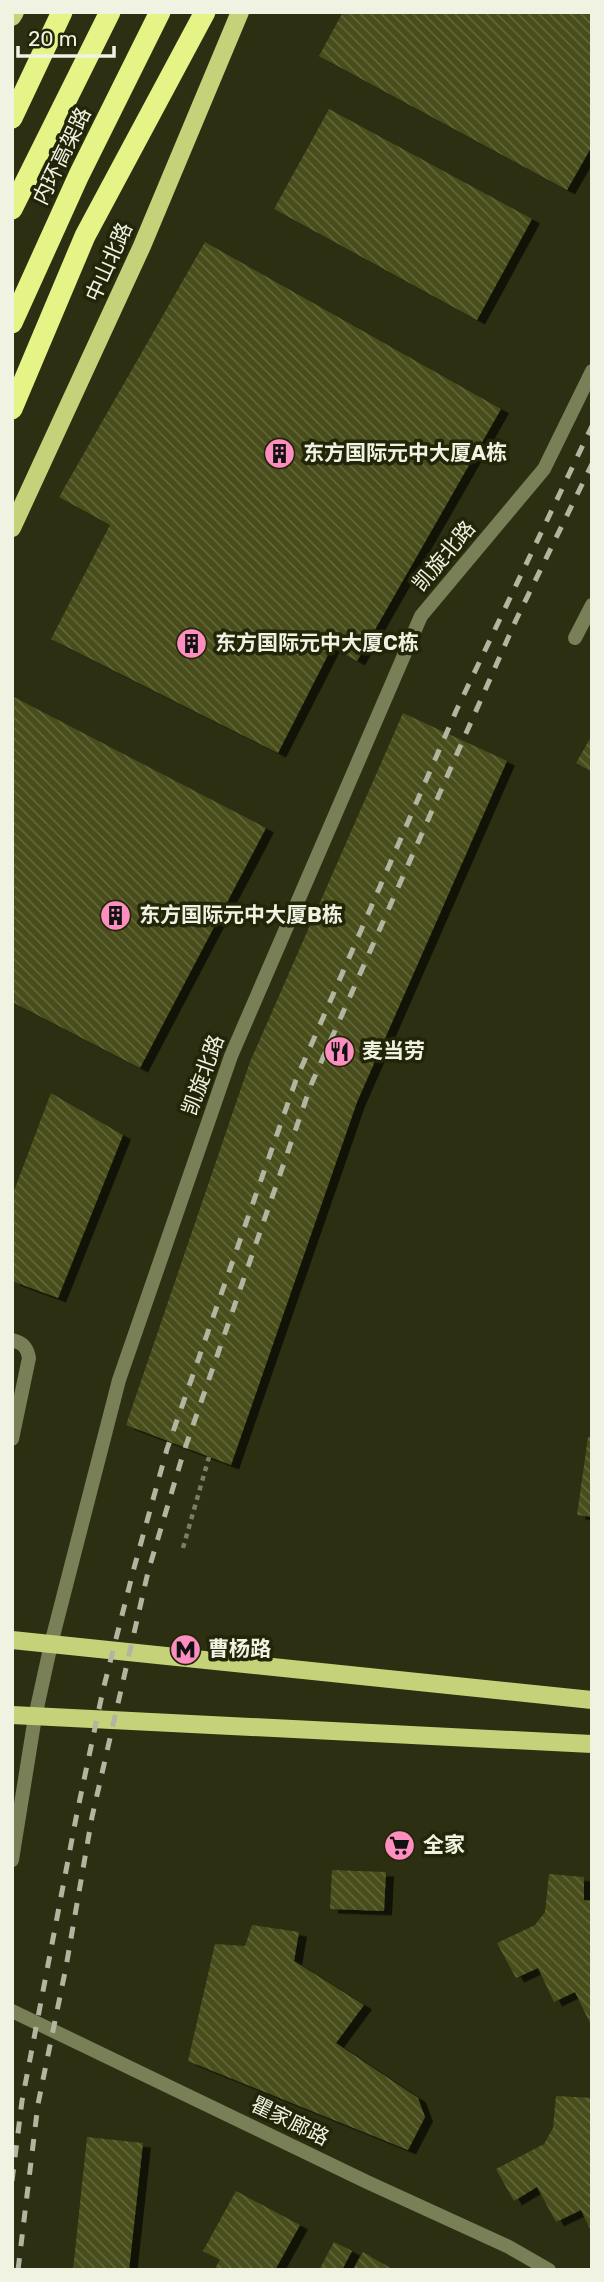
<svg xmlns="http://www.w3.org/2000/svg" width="604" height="2282" font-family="Rubik,'Noto Sans SC',sans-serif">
  <defs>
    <pattern id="building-back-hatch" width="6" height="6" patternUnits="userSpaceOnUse" patternTransform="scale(1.75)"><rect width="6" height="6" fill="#484d1a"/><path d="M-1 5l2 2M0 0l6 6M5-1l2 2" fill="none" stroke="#63673b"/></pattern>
    <filter id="shadow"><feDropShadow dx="8" dy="4.5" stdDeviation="0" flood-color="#0009"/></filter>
  </defs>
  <rect width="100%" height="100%" fill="#2c2f12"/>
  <g fill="url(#building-back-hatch)" filter="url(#shadow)">
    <path d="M343,12H592V146L567,190L319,56Z"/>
    <path d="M329,109L532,219L477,320L274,209Z"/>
    <path d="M205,242L501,409L357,661L332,647L278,753L51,639L110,525L59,497Z"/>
    <path d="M12,696L266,828L140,1068L12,1002Z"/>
    <path d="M403,713L507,761L357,1102L231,1465L126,1425L250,1062Z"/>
    <path d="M592,735V772L576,763Z"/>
    <path d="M51,1093L123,1135L58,1298L12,1281V1196Z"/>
    <path d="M588,1437H592V1517L577,1515Z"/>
    <path d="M332,1870L386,1872L384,1911L330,1909Z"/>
    <path d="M549,1874L584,1877V1900L592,1901V2022L590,2023L575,1992L554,2002L538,1968L516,1978L497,1943L535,1925L545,1912Z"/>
    <path d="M252,1925L299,1932L294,1961L364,2005L336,2043L418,2098L425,2117L408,2150L188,2061L215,1944L245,1946Z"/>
    <path d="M556,2096L592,2098V2233L581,2210L556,2222L537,2187L514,2201L496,2169L544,2144L553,2128Z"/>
    <path d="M87,2137L143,2143L129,2270H73Z"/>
    <path d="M236,2191L300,2225L275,2270H214L220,2260L203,2251Z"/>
    <path d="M334,2242L352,2251L342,2270H319Z"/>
    <path d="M363,2252L394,2270H353Z"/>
  </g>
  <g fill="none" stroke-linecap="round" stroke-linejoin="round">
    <path stroke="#7a7d64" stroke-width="4.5" stroke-dasharray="5 5" stroke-linecap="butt" d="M183,1548L209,1457"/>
    <g stroke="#797f56" stroke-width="14">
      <path d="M575,638L592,605"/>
      <path d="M12,1340C23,1343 27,1347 29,1358L12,1439"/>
    </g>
    <g stroke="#797f56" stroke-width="14">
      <path d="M12,1860L35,1717L51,1644L119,1380L231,1056L421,616L544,469L592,371"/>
      <path d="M12,2011L367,2182L509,2247L549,2270"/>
    </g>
    <g stroke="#c6d279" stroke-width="18">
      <path d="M12,17L15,12"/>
      <path d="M12,528L142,246L240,12"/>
      <path d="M12,1640L592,1700"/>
      <path d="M12,1715L592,1744"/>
    </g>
    <g stroke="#e5f387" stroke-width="21">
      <path d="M12,118L62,12"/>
      <path d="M12,209L110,12"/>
      <path d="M12,323L79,175L160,12"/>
      <path d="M12,409L85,236L205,12"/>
    </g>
    <g stroke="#b2b5a0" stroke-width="5" stroke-dasharray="12 12" stroke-linecap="butt">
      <path d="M12,2181L22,2101L77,1813L103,1690L134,1568L167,1449L296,1080L457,709L592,426"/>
      <path d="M18,2270L38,2104L66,1967L92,1817L148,1572L183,1454L311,1085L516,620L592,464"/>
    </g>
  </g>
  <defs>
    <symbol id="building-disc" viewBox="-11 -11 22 22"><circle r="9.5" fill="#fd8ebf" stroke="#222508"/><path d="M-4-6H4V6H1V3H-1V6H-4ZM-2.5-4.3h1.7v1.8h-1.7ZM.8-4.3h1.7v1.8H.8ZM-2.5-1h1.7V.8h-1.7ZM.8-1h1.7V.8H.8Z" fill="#111"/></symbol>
    <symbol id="restaurant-disc" viewBox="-11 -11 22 22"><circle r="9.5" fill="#fd8ebf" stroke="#222508"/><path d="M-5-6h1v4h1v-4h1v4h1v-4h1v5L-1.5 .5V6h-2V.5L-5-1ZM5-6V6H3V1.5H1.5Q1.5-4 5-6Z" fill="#111"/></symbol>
    <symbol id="metro-disc" viewBox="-11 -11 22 22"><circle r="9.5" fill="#fd8ebf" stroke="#222508"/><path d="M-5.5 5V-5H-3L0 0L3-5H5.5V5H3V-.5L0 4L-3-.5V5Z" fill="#111"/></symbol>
    <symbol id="supermarket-disc" viewBox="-11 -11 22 22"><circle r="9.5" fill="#fd8ebf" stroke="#222508"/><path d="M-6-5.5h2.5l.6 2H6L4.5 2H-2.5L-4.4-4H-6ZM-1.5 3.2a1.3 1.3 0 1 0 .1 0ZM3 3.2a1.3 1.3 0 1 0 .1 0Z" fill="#111"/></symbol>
  </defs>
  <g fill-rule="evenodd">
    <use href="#building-disc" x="262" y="436" width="35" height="35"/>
    <use href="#building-disc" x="174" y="626" width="35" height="35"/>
    <use href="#building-disc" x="98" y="898" width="35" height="35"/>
    <use href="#restaurant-disc" x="322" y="1034" width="35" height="35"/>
    <use href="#metro-disc" x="168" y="1632" width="35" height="35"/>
    <use href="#supermarket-disc" x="382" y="1828" width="35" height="35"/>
  </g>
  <g text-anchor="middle" stroke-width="7" stroke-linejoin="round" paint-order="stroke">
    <g font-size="21" fill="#f0f3e1" stroke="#222508">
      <text transform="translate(62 156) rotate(-64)" y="7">内环高架路</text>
      <text transform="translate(109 262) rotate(-66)" y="7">中山北路</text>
      <text transform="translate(444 556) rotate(-50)" y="7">凯旋北路</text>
      <text transform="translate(203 1075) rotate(-70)" y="7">凯旋北路</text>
      <text transform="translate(290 2121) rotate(26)" y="7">瞿家廊路</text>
    </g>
    <g font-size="21" font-weight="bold" fill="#f0f3e1" stroke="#222508" text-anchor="start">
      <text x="303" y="460">东方国际元中大厦A栋</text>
      <text x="215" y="650">东方国际元中大厦C栋</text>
      <text x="139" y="922">东方国际元中大厦B栋</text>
      <text x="362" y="1058">麦当劳</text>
      <text x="208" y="1656">曹杨路</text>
      <text x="423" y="1852">全家</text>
    </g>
  </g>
  <rect width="604" height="2282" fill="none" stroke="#f0f3e1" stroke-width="28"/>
  <path d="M18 46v10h96v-10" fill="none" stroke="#f0f3e1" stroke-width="3.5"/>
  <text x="28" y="46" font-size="21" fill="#f0f3e1" stroke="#222508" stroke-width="5" paint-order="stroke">20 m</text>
</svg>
